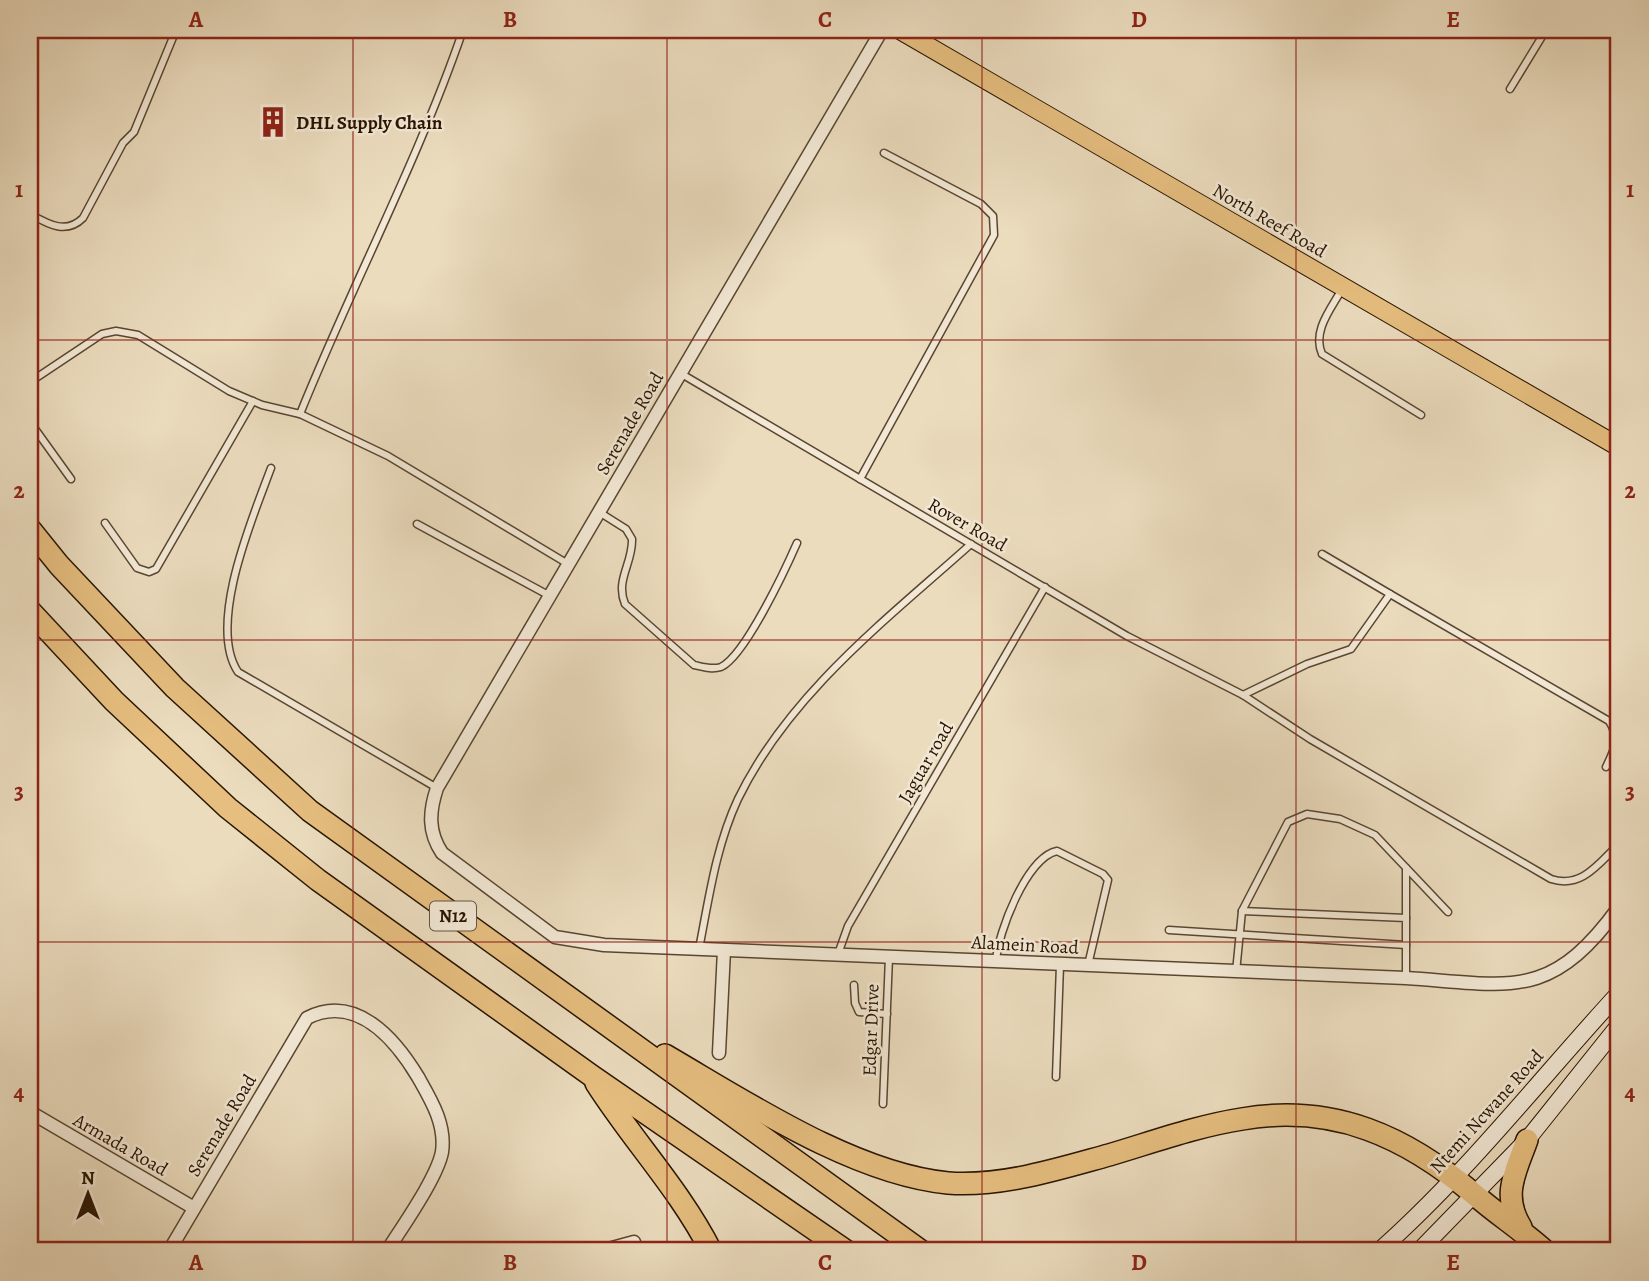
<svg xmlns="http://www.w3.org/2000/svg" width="1649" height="1281" font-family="Alegreya,serif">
  <rect width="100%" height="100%" fill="#ebdcbe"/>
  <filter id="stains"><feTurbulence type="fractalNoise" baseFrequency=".00286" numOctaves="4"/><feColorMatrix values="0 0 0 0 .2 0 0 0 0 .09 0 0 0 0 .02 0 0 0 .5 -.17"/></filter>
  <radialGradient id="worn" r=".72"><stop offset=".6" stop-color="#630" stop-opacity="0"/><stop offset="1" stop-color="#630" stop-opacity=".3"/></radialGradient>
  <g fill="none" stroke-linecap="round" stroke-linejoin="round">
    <defs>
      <g id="lane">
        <path d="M1510,89L1546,30"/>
        <path d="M30,214C48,224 66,235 83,218L123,143L134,132L176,30"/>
        <path d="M1342,289C1331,309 1312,331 1322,354L1421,415"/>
        <path d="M680,373L1127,636L1243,695L1310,739L1551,879C1582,889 1599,863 1619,844"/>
        <path d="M30,382L102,334L116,331L138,335L229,391L262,405L300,414L388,456L568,564"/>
        <path d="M300,414C352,285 418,161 463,30"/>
        <path d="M30,422L71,479"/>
        <path d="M271,468C252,519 207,625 238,672L437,788"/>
        <path d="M860,479L994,235L993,216L981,204L884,153"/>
        <path d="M599,512L626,529L632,539C633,563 615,580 625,604L694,665C703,667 712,670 721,667C745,656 786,568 797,543"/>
        <path d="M105,523L137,568L149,572L156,569L253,401"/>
        <path d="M417,524L550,596"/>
        <path d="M1390,594L1609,721C1620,739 1615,749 1606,767"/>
        <path d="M1243,695L1307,664L1351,649L1390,594L1322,554"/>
        <path d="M1242,911L1406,918V978"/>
        <path d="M1406,918V868"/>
        <path d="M1169,930L1406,945"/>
        <path d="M699,949C709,898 716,846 738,799C789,694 886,620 971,544"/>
        <path d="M838,954L848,926L1045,587"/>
        <path d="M996,961C998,932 1027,857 1057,851L1103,874L1108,880L1088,965"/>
        <path d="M1236,972L1242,911L1288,822L1307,814L1340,819L1375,835L1448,912"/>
        <path d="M854,985L855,1003L859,1012L887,1014"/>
        <path d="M1056,1077L1060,965"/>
        <path d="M883,1104L889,957"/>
      </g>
      <g id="street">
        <path d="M882,30L437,788C429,812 428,832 442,853L555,937L604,945L1406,978C1511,985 1550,1002 1619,907"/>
        <path d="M719,1053L724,950"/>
        <path d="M30,1112L194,1208"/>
        <path d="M169,1251L307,1018C356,993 395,1039 418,1077C431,1100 446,1124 442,1152C437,1178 402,1227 387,1251"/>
        <path d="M601,1251L634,1242"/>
      </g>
      <g id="secondary">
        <path d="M1379,1251C1467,1173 1539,1080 1619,993"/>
        <path d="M1419,1251L1527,1140L1619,1025"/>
      </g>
      <path id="primary" d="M900,30L1619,447"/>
      <g id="highway">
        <path d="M30,529L59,565L175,688L310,811L921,1251"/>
        <path d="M30,611L114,701L228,808L318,880L592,1076L846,1251"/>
        <path d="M665,1055C746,1102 854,1174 948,1183C1002,1187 1058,1169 1109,1155C1153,1142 1197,1126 1242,1119C1334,1103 1407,1137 1475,1195C1498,1215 1523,1231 1545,1251"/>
        <path d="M596,1083C633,1141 680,1190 711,1251"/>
        <path d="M1521,1227C1501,1195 1516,1171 1527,1140"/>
      </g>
    </defs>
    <use href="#lane" stroke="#594630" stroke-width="9"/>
    <use href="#street" stroke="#594630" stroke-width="15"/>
    <use href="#secondary" stroke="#281401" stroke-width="18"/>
    <use href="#primary" stroke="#281401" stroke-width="20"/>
    <use href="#highway" stroke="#281401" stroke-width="24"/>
    <use href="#lane" stroke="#f2e8d5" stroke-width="6"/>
    <use href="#street" stroke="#f2e8d5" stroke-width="12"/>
    <use href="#secondary" stroke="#f2e8d5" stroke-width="16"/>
    <use href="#primary" stroke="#e6be7f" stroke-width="18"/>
    <use href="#highway" stroke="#e6be7f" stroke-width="21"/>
  </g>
  <path fill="none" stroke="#8f2418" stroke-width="2" stroke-opacity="0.55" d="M353,30V1251M667,30V1251M982,30V1251M1296,30V1251M30,340H1619M30,640H1619M30,942H1619"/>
  <defs>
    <symbol id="building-bare" viewBox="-9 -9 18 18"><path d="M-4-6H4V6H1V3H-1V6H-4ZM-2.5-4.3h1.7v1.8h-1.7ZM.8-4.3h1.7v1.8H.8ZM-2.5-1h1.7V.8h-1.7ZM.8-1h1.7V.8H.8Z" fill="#8f2418" stroke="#f2e8d5" stroke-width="2.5" paint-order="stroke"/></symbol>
  </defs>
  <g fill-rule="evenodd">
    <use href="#building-bare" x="251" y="100" width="44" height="44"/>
  </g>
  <g text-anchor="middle" stroke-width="5" stroke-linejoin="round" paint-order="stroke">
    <rect fill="#f2e8d5" stroke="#655441" stroke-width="2" x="430" y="901.5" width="46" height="29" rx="5"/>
    <g font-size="18" font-weight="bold" fill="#281401">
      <text x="453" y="922">N12</text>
    </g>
    <g font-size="19" font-weight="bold" fill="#281401" stroke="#f2e8d5" text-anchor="start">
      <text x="296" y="129">DHL Supply Chain</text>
    </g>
    <g font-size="19" fill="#281401" stroke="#f2e8d5">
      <text transform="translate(1270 220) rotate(30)" y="7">North Reef Road</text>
      <text transform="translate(629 423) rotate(-60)" y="7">Serenade Road</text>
      <text transform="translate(968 524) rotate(30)" y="7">Rover Road</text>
      <text transform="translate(925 762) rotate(-60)" y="7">Jaguar road</text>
      <text transform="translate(1025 944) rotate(3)" y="7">Alamein Road</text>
      <text transform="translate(870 1030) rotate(-88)" y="7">Edgar Drive</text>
      <text transform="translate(1486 1111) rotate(-48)" y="7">Ntemi Ncwane Road</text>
      <text transform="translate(221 1125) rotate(-59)" y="7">Serenade Road</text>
      <text transform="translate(121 1144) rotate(30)" y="7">Armada Road</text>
    </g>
  </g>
  <rect width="1649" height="1281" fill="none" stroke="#ebdcbe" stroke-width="77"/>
  <g transform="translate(88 1194)" stroke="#f2e8d5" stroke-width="5" paint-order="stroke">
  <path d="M0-5L12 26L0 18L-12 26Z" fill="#281401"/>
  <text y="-10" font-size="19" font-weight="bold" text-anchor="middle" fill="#281401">N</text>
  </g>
  <rect x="38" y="38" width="1572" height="1204" fill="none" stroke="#8f2418" stroke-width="2.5"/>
  <g font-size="23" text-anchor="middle" font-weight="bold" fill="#8f2418">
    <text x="196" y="27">A</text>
    <text x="510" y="27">B</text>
    <text x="825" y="27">C</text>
    <text x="1139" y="27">D</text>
    <text x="1453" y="27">E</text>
    <text x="19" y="197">1</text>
    <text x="1630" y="197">1</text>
    <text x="19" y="498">2</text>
    <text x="1630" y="498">2</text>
    <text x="19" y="799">3</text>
    <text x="1630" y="799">3</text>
    <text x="19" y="1100">4</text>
    <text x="1630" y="1100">4</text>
    <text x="196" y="1270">A</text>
    <text x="510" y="1270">B</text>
    <text x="825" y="1270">C</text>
    <text x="1139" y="1270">D</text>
    <text x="1453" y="1270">E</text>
  </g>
  <rect width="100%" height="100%" filter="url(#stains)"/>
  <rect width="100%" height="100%" fill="url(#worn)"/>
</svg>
